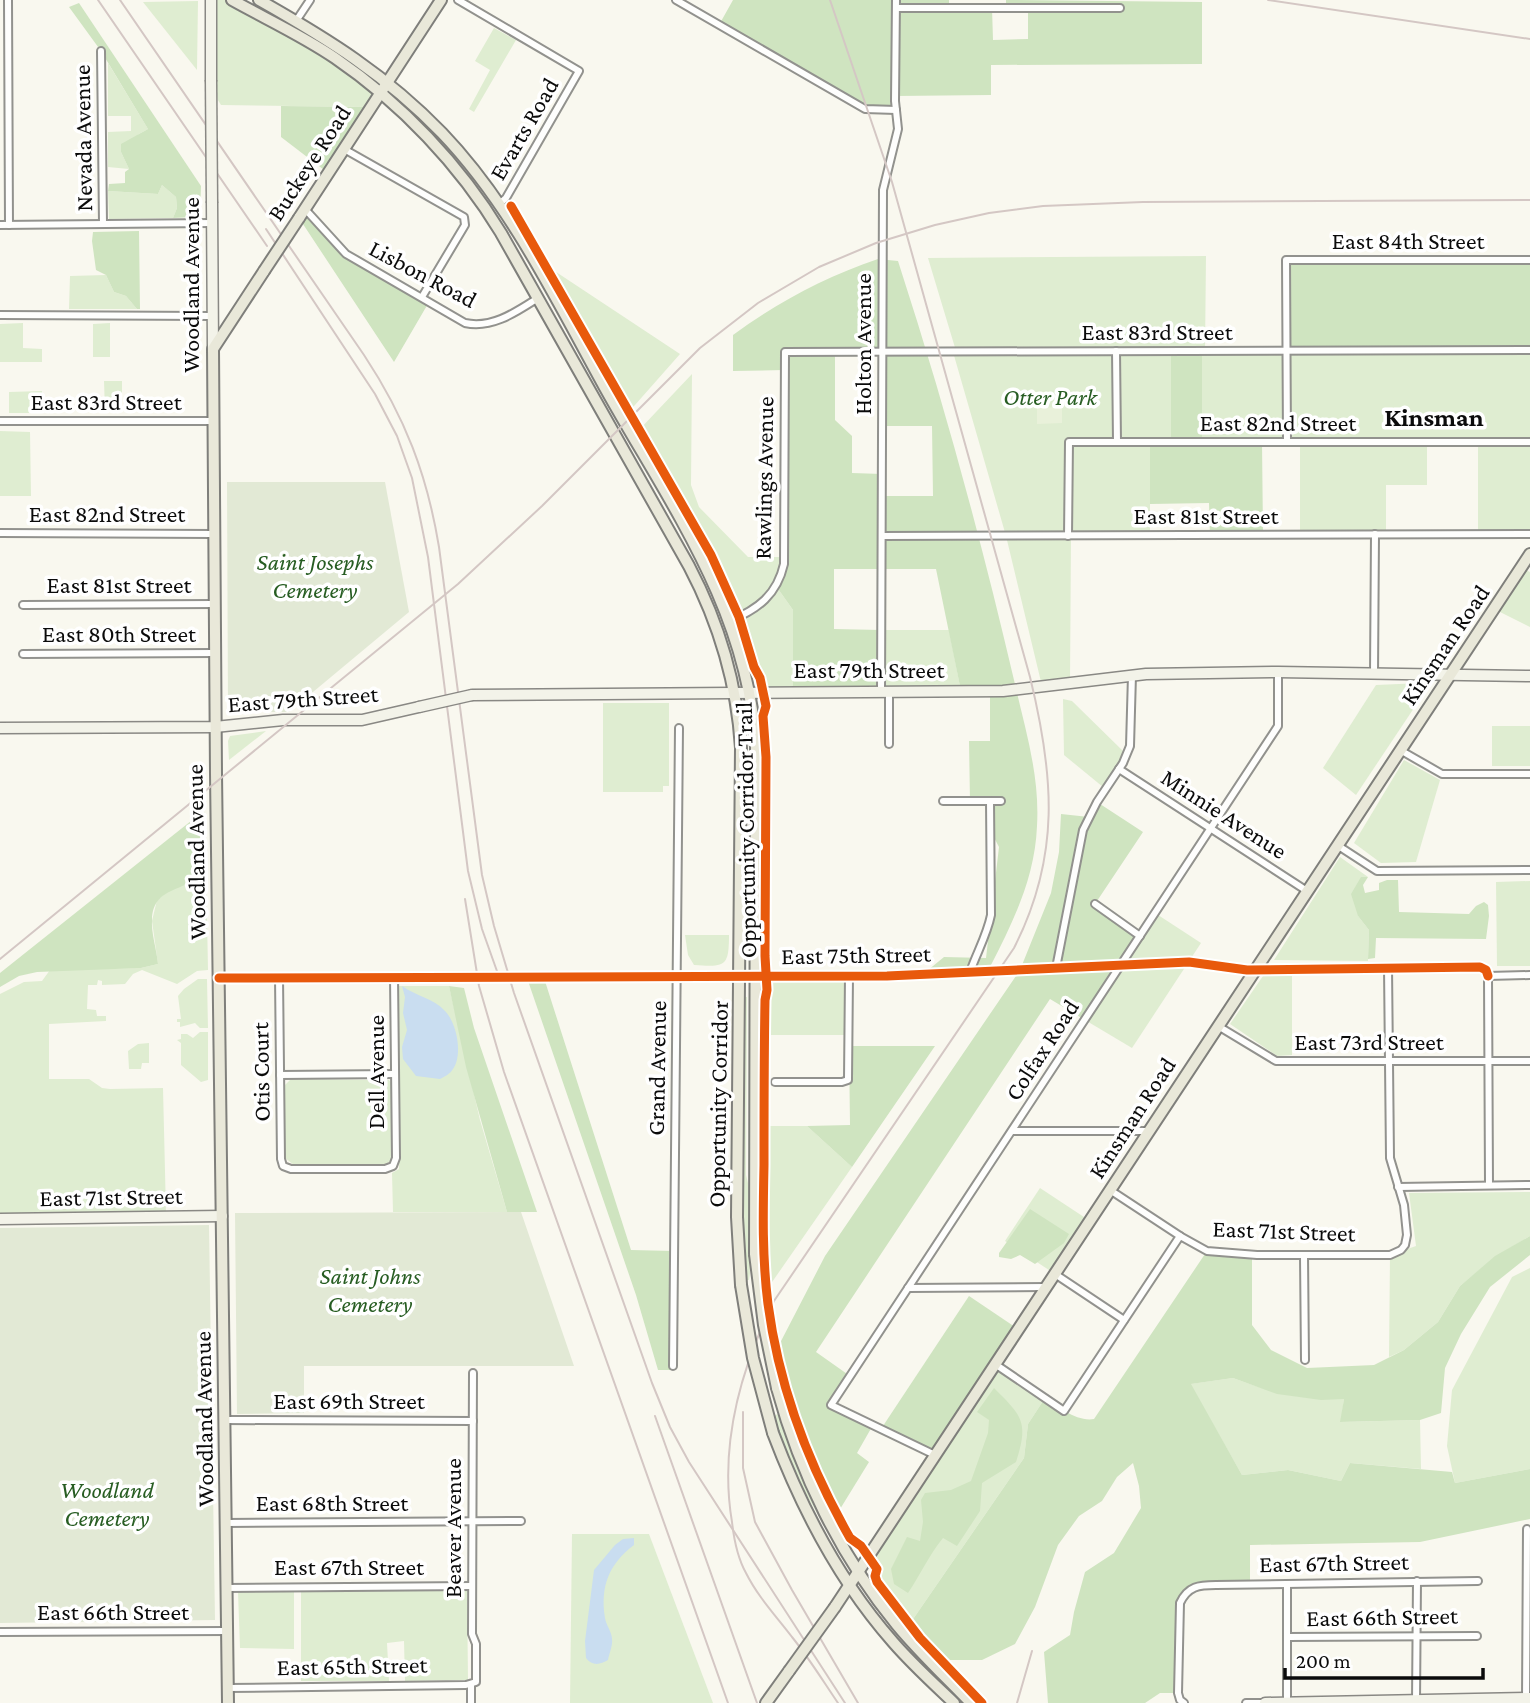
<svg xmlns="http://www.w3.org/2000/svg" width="1530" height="1703" font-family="'Crimson Pro',serif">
  <rect width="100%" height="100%" fill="#f9f8ef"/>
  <g fill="#dfedd1">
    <path d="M211,0H232L313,45L380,94L371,107L221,105L211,89Z"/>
    <path d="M198,1L197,70L143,2Z"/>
    <path d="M494,28L516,40L474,112L469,109L490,70L475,61Z"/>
    <path d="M108,63L148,129L139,134L121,152L129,169L108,167V132L131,131V116H108Z"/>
    <path d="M162,185L176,197L177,208L173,218L109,219L108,191L158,194Z"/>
    <path d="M1206,256L1205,351L1530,350V534H1478V442H1427V485H1386V534H1300V442H1202L1171,352V442L1150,443V535L1071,536L1070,682L1042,686L1006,536L953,352L956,351L928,258Z"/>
    <path d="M547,266L680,354L627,414L623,404Z"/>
    <path d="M106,275L114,292L126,296L137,309H69L70,276Z"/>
    <path d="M23,323V348L42,349V362H0V324Z"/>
    <path d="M110,323V357H93V324Z"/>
    <path d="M692,374L691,485L699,507L748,557H784L776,586L793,610V692H763L744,630L723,579L639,430Z"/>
    <path d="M104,381H122V412H105Z"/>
    <path d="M42,391V413H9V392Z"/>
    <path d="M0,431L30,432L31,496H0Z"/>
    <path d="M1521,568L1530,572V627L1494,609Z"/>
    <path d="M881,630H949L961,691H881Z"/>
    <path d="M1422,683L1426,690L1356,795L1323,768L1376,685Z"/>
    <path d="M1063,699L1072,701L1125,753L1118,768L1103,787L1064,755Z"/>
    <path d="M603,703H669V786H663V792H603Z"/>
    <rect x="1492" y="726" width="38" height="40"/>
    <path d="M266,731L229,760L228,741L230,736Z"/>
    <path d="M1404,760L1440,780L1416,862L1381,863L1354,843Z"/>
    <path d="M205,812L208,970L197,971L177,984L142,970L133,974L125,984L102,985V981L98,980L97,985H88L87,1009L96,1010L97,1016H106V1021L49,1024V1079H89L102,1088L110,1089L163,1088L166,1213L0,1214V994L24,982L42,981L50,970L141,968L158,964L152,921L157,900L170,890L193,880L202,869L201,815Z"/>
    <path d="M1340,857L1368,877H1361L1358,916L1369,930L1368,961L1274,960Z"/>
    <path d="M1530,881V966H1497L1496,882Z"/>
    <path d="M1155,913L1201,943L1132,1048L1085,1020Z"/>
    <path d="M685,935H729C729,967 725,967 694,965L688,955Z"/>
    <path d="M767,975L849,976V1035H765Z"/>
    <path d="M1292,975V1055L1277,1056L1230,1024L1263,976Z"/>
    <path d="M198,979H207L208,1028H200L195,1023L180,1027V1022H177V1019H181L178,996L184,989Z"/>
    <path d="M398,986H449L480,1120L507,1212H393L392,1173L399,1169Z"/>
    <path d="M744,997H747L746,1175L749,1187L750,1273L749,1280H746L741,1223Z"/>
    <path d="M200,1032H208V1080L201,1082L181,1065V1043L177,1040L181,1039V1034H187L193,1038Z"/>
    <path d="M149,1043V1063H142L141,1069H129L128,1051L138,1044Z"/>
    <path d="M291,1079L389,1080L392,1084L391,1161L383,1165H294L284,1157V1086Z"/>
    <path d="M764,1126H807L852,1167L770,1285L766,1242L763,1244V1235Z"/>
    <path d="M1040,1188L1090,1221L1055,1274L1005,1241Z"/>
    <path d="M1530,1192V1236L1495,1257L1460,1286L1438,1322L1404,1350L1389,1357L1390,1255L1416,1246L1409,1193Z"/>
    <path d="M1530,1268V1469L1455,1483L1447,1446L1452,1390L1512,1277Z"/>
    <path d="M995,1364L1045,1398L1028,1424L1024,1458L909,1625L877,1582L875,1576L876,1569L869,1558Z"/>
    <path d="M1233,1378C1274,1393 1300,1400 1344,1399L1341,1422L1420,1420L1421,1469L1350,1463L1341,1481L1288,1470L1242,1475L1190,1384Z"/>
    <path d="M778,1414L785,1433L829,1531L828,1532L789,1465L774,1416Z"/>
    <path d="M572,1534H649L713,1703H570Z"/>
    <path d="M467,1590L468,1680L405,1681L404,1641L387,1643L389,1681H301V1592Z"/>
    <path d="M238,1592H294V1649L240,1648Z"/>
  </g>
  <g fill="#cfe4c0" fill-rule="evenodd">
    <path d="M733,0H949V7L992,8L993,40L1028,39V8H1006V0L1202,2V64L991,65V95L896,96V110L868,109L719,25Z"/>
    <path d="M79,3L201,186L200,214L194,217L173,218L177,208L176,197L162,185L158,194L108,191L109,184L125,183V172L129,169L121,152V144L148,129L101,51L69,7Z"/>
    <path d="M281,106L371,107L328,173L281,137Z"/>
    <path d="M305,209L342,251L429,302L394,362L299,218Z"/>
    <path d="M139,231L140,309H137L126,296L114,292L106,275L96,270L92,241L93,232Z"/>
    <path d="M1530,255V350L1286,351V256Z"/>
    <path d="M878,259L898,261C943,399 981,539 1014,680C1025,729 1040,775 1037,826C1035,877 1014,920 991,965L985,972L922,975L944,957L986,958L999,847L990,830V801H970L969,741H990V691H961L936,569H834V629L881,630V691L793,692V610L776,586L782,573L784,370L733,371V335C778,302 825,277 878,259ZM835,352L882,353V426H932L933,496H882V474L852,473V436L835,420Z"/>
    <path d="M1171,351H1202V442H1262L1263,534L1210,535L1209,503L1150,504V442H1171Z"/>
    <path d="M1097,802L1143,832L1095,904L1140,936L1085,1020L1050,999L816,1352L850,1376L831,1404L873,1425L857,1453L869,1462L837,1514C815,1471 798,1427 784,1380L786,1378L779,1345L825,1256L1020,970L1051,893L1059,852L1061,814L1089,817Z"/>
    <path d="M201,813C201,824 205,859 202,868C194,894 153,882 152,920C151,933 157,951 158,964L141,968L37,972L19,976L0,987V973Z"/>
    <path d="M1361,877H1368L1363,885L1365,893L1379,890V883L1387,880H1398L1399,912L1469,914L1476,906L1484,902L1488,905L1489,916L1486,939L1376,938L1375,958L1368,959L1369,930L1358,916L1351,894Z"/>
    <path d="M527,978H544L631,1250L674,1251L673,1370H658L636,1295Z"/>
    <path d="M449,986L464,988L474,1028L537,1212H507L466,1067Z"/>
    <path d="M849,1046H935L852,1167L807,1126L850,1125Z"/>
    <path d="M1030,1209L1069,1234L1064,1243L1035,1264L1020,1255L1011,1259L999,1257V1253Z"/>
    <path d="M1530,1236V1255L1490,1287L1461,1334L1445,1368L1441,1413L1420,1420L1340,1422L1344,1399L1321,1400L1277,1394L1233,1378L1191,1384L1242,1475L1288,1470L1341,1481L1350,1463L1452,1472L1455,1483L1530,1469V1519L1420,1542L1250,1545V1584L1201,1585L1180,1603L1178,1693H1160L1145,1703H1048L1044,1652L1070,1635L1074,1612L1085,1572L1114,1553L1141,1508L1139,1486L1133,1463L1117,1477L1102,1501L1079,1516L1058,1545L1035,1607L1015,1644L982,1660H940L909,1625L1024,1458L1028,1424L1045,1398C1058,1407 1077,1422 1094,1419L1207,1251L1252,1255V1325L1271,1350L1307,1368L1374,1365L1404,1350L1438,1322L1460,1286L1495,1256Z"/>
    <path d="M969,1296L1018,1329L935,1455L881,1429Z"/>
    <path d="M994,1388C1022,1416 1029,1422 1016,1462L982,1483L980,1511L957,1546L943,1538C929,1555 920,1575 908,1593L894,1584L891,1569L907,1537L920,1541L923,1522L921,1500L925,1493L951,1490L971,1481L988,1433L989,1420L977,1412Z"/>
  </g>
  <g fill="#e2e9d5">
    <path d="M227,482H385L409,612L289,712H228Z"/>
    <path d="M521,1212L574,1366H304V1413L237,1414L235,1213Z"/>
    <path d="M209,1225L215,1620L0,1623V1228Z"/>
  </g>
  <path fill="#e9f1da" d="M1062,407V423L1037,424V408Z"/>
  <g fill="#c9ddf0">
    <path d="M402,986C416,996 433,998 445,1011C457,1023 463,1055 453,1069C450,1074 444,1077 440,1079L416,1076L403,1059L402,1047L407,1030L403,1013L405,997Z"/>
    <path d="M634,1538V1545C609,1564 600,1586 605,1618C606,1625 612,1632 612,1639C613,1645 609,1654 608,1660C600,1665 592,1666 586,1658L585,1641L594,1570L615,1545L623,1539Z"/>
  </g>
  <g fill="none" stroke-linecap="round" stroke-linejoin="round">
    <defs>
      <g id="street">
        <path d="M8,0L9,225"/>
        <path d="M458,0L579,71L506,198L499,204"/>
        <path d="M676,0L865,109L896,110"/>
        <path d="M896,8H1120"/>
        <path d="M296,21L310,0"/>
        <path d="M101,51L103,224"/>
        <path d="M344,149L464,217L465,225L422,297"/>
        <path d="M305,209L346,254L465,323C492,329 516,312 538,298"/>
        <path d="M0,225L212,223"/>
        <path d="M0,315L212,316"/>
        <path d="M1116,351L1117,442"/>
        <path d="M0,421H213"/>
        <path d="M1287,442L1286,260H1530"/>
        <path d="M0,533L214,534"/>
        <path d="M882,536L1530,534"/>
        <path d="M1068,536L1069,442H1530"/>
        <path d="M23,605L214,604"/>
        <path d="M730,621C758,609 777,595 784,564L785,352L1530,350"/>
        <path d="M23,654L215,653"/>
        <path d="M1374,673L1375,534"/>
        <path d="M881,691L883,190L898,129L895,101L896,0"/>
        <path d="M889,744V691"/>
        <path d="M1400,750L1442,774H1530"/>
        <path d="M1119,769L1307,891"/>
        <path d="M943,801H1001"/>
        <path d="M1337,845L1377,871L1530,870"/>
        <path d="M1095,904L1140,936"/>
        <path d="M1056,968L1083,830L1097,802L1123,763L1130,746L1132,675"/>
        <path d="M970,972C977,952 987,935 991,915L990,801"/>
        <path d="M1488,976L1489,1185"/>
        <path d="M1488,976L1530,975"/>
        <path d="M279,977L281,1159L283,1166L291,1169H385L393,1166L396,1158L394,977"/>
        <path d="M219,978H462"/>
        <path d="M527,978L922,975L1189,962L1247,970L1480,967L1486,970L1488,976"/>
        <path d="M1218,1026L1276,1061H1530"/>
        <path d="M280,1075L395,1074"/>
        <path d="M775,1082H842L848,1080L849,976"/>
        <path d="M1012,1131H1149"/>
        <path d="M1398,1187L1530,1185"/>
        <path d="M1110,1190L1180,1236L1207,1251L1257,1255H1390L1401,1250L1405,1245L1407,1235L1404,1205L1390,1158L1388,967"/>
        <path d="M1304,1256L1305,1360"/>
        <path d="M1055,1274L1124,1320"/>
        <path d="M908,1288L1046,1287"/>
        <path d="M995,1364L1064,1411L1180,1236"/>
        <path d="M673,1366L679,728"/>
        <path d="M225,1420L473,1421"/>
        <path d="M935,1455L831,1405L1278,726V672"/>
        <path d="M226,1523L521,1521"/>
        <path d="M1287,1584V1703"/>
        <path d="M226,1588L472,1586"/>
        <path d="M0,1632L227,1631"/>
        <path d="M1287,1637L1477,1636"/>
        <path d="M471,1685V1703"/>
        <path d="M228,1688L466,1685L476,1682V1644L472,1634L473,1373"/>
        <path d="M1526,1699L1527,1529"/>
        <path d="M1416,1701L1417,1581"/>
        <path d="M1184,1703L1180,1700L1178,1693L1180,1603C1188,1586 1199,1585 1216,1585L1478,1581"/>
        <path d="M1246,1703H1265"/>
      </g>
      <g id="secondary">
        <path d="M211,0V80"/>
        <path d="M212,203L213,349"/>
        <path d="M472,695L1003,691L1146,674L1278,672L1530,676"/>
        <path d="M0,728L215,727L283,720H362L419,707"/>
        <path d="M0,1219L222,1216"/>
        <path d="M1265,1703L1530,1698"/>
      </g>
      <g id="primary">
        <path d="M232,0C266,19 303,36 335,58C401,103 460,165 501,233L689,566C719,623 737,683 741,748L737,1217L741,1285"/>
        <path d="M259,0C328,39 386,75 442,133C511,205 556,299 604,386C669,503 748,608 756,747L755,1254"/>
        <path d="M299,218L441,0"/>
        <path d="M777,1388C800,1473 841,1557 897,1625C920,1653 946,1677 971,1703"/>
        <path d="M773,1433C801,1507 840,1582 893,1642C912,1664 933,1683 954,1703"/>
        <path d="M835,1607L1530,554"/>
        <path d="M228,1703L216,774L213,349L264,271"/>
        <path d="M766,1703L789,1671"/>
      </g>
    </defs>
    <use href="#street" stroke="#92928e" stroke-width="10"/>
    <use href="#secondary" stroke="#898884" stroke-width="13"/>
    <use href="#primary" stroke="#7f7f7b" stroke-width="14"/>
    <use href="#street" stroke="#fefefd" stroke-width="6"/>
    <use href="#secondary" stroke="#f3f3e9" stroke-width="10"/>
    <use href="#primary" stroke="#e9e8d9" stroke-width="10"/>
    <g stroke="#d4c7c4" stroke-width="2">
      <path d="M830,0L892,182L1030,677C1054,775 1061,856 1014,948L774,1301C740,1370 719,1445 732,1522C734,1540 737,1557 746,1573C758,1597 776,1616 792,1637C809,1658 823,1681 838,1703"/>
      <path d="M743,1412V1468L755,1522L792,1590L858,1703"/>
      <path d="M1017,1703L1032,1651"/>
    </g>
    <g stroke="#d4c7c4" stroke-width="2">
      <path d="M98,0L267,246"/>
      <path d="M120,0L364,355C405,417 427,474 439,547L482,875L494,926L514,993L652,1383L670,1427L689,1462L845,1703"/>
      <path d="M1268,0L1530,39"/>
      <path d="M266,229L375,394L397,436L412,478L428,557L468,871L482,929L498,974"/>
      <path d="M465,899L479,986L504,1072L728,1703"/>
      <path d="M0,959L458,584L542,506L700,348L758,303L819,267L876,243L935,225L989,213L1043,206L1143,202L1530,200"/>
      <path d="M655,1416L757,1703"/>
    </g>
    <defs>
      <path id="street-bridge" d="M462,978H527"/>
      <g id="secondary-bridge">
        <path d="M211,80L212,203"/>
        <path d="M419,707L472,695"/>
      </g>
      <g id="primary-bridge">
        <path d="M264,271L299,218"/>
        <path d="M755,1254L764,1325L777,1388"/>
        <path d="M741,1285L753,1358L773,1433"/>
        <path d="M789,1671L835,1607"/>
      </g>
    </defs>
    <use href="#street-bridge" stroke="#92928e" stroke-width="10" stroke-linecap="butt"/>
    <use href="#secondary-bridge" stroke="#898884" stroke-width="13" stroke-linecap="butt"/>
    <use href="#primary-bridge" stroke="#7f7f7b" stroke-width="14" stroke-linecap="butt"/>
    <use href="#street-bridge" stroke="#fefefd" stroke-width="6"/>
    <use href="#secondary-bridge" stroke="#f3f3e9" stroke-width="10"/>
    <use href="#primary-bridge" stroke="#e9e8d9" stroke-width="10"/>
    <defs>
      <g id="cycleway">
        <path d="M511,206L711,555L739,617L754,667L760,678L766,706L763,716L766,757L765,956L767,990L765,1000C764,1055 764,1110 764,1165C763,1212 762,1257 768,1304C779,1387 809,1466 850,1538L861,1546L877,1569L875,1576L877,1582L920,1638L982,1703"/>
        <path d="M219,978L887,976L1189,962L1247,970L1480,967L1486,970L1488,976"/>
      </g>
    </defs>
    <use href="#cycleway" stroke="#fff" stroke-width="13"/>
    <use href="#cycleway" stroke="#e8590c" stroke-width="9"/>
  </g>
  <g text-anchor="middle" stroke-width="7" stroke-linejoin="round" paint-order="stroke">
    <g font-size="24" fill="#0b0b0b" stroke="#fff">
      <text transform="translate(524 129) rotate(-60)" y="8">Evarts Road</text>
      <text transform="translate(83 138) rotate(-91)" y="8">Nevada Avenue</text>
      <text transform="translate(309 163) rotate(-57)" y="8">Buckeye Road</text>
      <text x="1408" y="249">East 84th Street</text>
      <text transform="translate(423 274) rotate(28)" y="8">Lisbon Road</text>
      <text transform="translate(191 285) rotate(-90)" y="8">Woodland Avenue</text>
      <text x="1157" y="340">East 83rd Street</text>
      <text transform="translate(863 344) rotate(-90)" y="8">Holton Avenue</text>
      <text x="106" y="410">East 83rd Street</text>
      <text x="1278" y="431">East 82nd Street</text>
      <text transform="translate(764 478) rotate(-89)" y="8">Rawlings Avenue</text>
      <text x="107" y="522">East 82nd Street</text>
      <text x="1206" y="524">East 81st Street</text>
      <text x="119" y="593">East 81st Street</text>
      <text x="119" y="642">East 80th Street</text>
      <text transform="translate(1445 645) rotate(-56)" y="8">Kinsman Road</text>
      <text x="869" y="678">East 79th Street</text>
      <text transform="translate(303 699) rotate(-4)" y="8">East 79th Street</text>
      <text transform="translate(1224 814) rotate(33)" y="8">Minnie Avenue</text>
      <text transform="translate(746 830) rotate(-91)" y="8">Opportunity Corridor Trail</text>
      <text transform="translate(196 852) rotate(-91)" y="8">Woodland Avenue</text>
      <text transform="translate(856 955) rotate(-1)" y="8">East 75th Street</text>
      <text x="1369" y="1050">East 73rd Street</text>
      <text transform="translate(1042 1050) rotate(-57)" y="8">Colfax Road</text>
      <text transform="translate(657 1068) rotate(-89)" y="8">Grand Avenue</text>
      <text transform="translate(261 1072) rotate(-91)" y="8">Otis Court</text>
      <text transform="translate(376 1072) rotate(-90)" y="8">Dell Avenue</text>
      <text transform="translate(718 1104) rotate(-89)" y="8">Opportunity Corridor</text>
      <text transform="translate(1132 1118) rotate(-57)" y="8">Kinsman Road</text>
      <text transform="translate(111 1197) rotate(-1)" y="8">East 71st Street</text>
      <text transform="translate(1284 1231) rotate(2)" y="8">East 71st Street</text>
      <text x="349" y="1409">East 69th Street</text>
      <text transform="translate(204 1419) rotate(-91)" y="8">Woodland Avenue</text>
      <text x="332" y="1511">East 68th Street</text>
      <text transform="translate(453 1528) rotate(-90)" y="8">Beaver Avenue</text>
      <text transform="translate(1334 1563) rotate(-1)" y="8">East 67th Street</text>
      <text x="349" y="1575">East 67th Street</text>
      <text x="113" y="1620">East 66th Street</text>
      <text transform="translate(1382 1617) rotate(-1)" y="8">East 66th Street</text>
      <text transform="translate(352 1666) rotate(-1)" y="8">East 65th Street</text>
    </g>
    <g font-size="24" font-style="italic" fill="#275d22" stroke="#fff">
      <text x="1050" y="405">Otter Park</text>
      <text x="315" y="570">Saint Josephs<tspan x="315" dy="28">Cemetery</tspan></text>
      <text x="370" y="1284">Saint Johns<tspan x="370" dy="28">Cemetery</tspan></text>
      <text x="107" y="1498">Woodland<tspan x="107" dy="28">Cemetery</tspan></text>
    </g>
    <g font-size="26" font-weight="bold" fill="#0b0b0b" stroke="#fff">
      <text x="1434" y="426">Kinsman</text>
    </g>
  </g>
  <path d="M1285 1668v10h198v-10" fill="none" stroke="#0b0b0b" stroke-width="3.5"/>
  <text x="1296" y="1668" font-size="21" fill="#0b0b0b" stroke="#ffffff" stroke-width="5" paint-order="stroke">200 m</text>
</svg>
